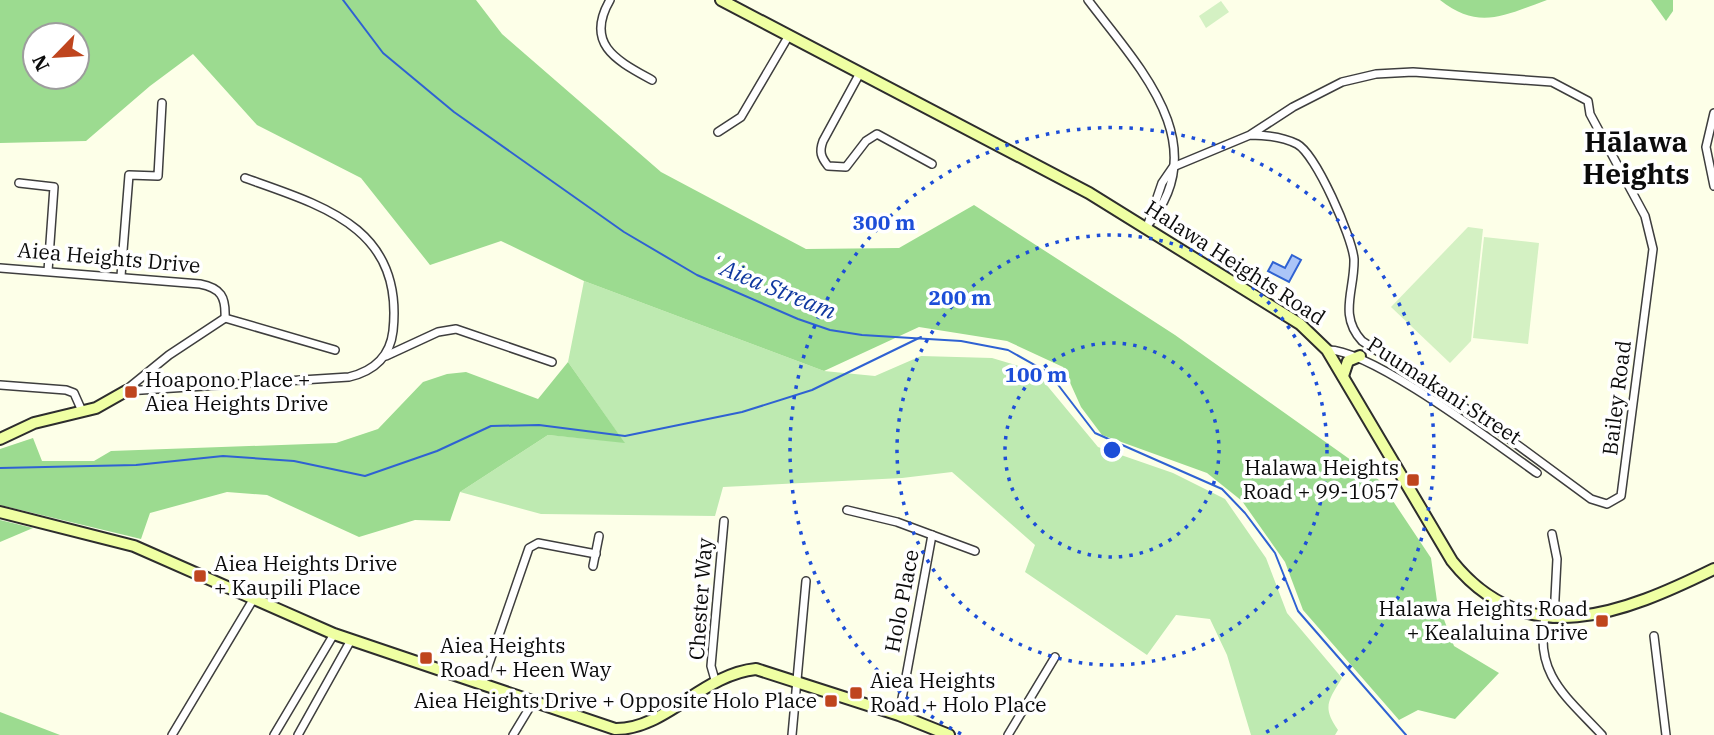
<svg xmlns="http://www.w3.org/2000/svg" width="1714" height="735" font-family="'IBM Plex Serif',serif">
  <rect width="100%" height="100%" fill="#fdffe8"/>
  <path fill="#beeab1" d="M584,281L824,371L875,376L921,356L992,358L1035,371L1098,447L1173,473L1225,499L1266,558L1287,613L1342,678C1328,701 1322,707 1338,730L1335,735H1251L1227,655L1210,619L1176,615L1147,655L1025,572L1035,545L952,472L902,478L723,487L715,516L541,514L460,492L548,435L624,442L568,362Z"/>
  <g fill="#9cdb90" fill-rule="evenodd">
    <path d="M0,0H476L502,34L661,172L806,249L899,248L974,205L1175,335L1379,480L1431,558L1437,601L1454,646L1499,673L1455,719L1418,710L1399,720L1303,610L1285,562L1242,501L1207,473L1102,435L1081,407L1063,367L1007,341L919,327L824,371L584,281L501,241L430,265L361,178L257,125L193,54L150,86L86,141L0,143ZM35,35H77V77H35Z"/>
    <path d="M1440,0H1547C1505,15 1479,31 1440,0Z"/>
    <path d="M1651,0H1673V11L1666,21Z"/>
    <path d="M568,362L625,443L548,435L460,492L450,521L415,520L359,537L267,495L227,492L150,513L141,539L0,505V449L33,438L42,461H94L111,451L336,443L378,429L423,382L447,374L466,372L538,399Z"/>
    <path d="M0,520L33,528L0,542Z"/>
    <path d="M0,712L60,735H0Z"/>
  </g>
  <g fill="#d4f1c3">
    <path d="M1221,1L1229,12L1206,28L1199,16Z"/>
    <path d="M1468,227L1483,229L1471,341L1450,363L1391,307Z"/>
    <path d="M1484,237L1539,243L1528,344L1473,338Z"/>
  </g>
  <path fill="#abc5f8" stroke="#2f62d2" stroke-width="2" d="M1292,255L1301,260L1289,282L1268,271L1273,262L1285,268Z"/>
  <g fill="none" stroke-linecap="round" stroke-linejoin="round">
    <g stroke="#2f62d2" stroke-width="2">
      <path d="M343,0L383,53L454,112L624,232L697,275L798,319L830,330L862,335L961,341L1008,350L1049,373L1095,433L1222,489L1245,513L1275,553L1298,611L1406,735"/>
      <path d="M0,468L136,465L223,456L294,461L365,476L437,451L491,426L539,425L625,436L742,412L812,390L921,337"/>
    </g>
    <defs>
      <g id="street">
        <path d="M610,0C584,45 618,61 652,80"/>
        <path d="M1088,0C1137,65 1217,145 1147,226"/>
        <path d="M860,73L823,141C819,152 821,157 828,166L846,167L866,141L877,134L932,164"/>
        <path d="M1714,113L1706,147L1714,186"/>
        <path d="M718,132L741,117L788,37"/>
        <path d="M19,183L54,187L48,271"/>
        <path d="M1147,227L1162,183L1173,167L1250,135L1293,107L1342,82L1376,74L1413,72L1552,82L1588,101L1590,114L1645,216L1653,249L1621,496L1607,504L1591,499L1485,421L1362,341C1338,315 1355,290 1354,259C1352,237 1316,154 1297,144C1283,137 1265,135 1250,135"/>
        <path d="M0,268L200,284C221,288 226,297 225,318L169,355L126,390"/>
        <path d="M121,276L129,175L158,176L162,103"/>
        <path d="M225,318L335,350"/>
        <path d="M1327,350C1370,348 1497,445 1537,473"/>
        <path d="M386,356L438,332L456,329L552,362"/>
        <path d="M0,385L66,390L74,393L82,411"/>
        <path d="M126,391L349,377C374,371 390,357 393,331C404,228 324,206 245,178"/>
        <path d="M847,510L897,522L975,551"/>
        <path d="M1552,534L1557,559L1554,618"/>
        <path d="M593,566L599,536"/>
        <path d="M1545,617C1534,675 1567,697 1602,735"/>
        <path d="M1654,636L1666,735"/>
        <path d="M715,680L711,666L724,521"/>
        <path d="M482,684L529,548L538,543L596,554"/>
        <path d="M899,715L932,535"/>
        <path d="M172,735L254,598"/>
        <path d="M274,735L334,634"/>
        <path d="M298,735L351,640"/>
        <path d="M513,735L533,702"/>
        <path d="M792,735L806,581"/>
        <path d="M1008,735L1055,657"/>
      </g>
      <g id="secondary">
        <path d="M721,0L1089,193L1300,324L1327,350L1452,561C1526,654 1624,613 1714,569"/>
        <path d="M1343,376L1348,361L1360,356"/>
        <path d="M0,439L34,423L96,408L126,391"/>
        <path d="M0,512L134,546L334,634L615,729C665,730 703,674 756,669L899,715L949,735"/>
      </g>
    </defs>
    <use href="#street" stroke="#3e3e3e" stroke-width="10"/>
    <use href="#secondary" stroke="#2d2d2d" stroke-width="14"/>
    <use href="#street" stroke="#fff" stroke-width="7"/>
    <use href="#secondary" stroke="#efffa3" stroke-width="10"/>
  </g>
  <g fill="none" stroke="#1d4ed8" stroke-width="3.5" stroke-dasharray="3.5 7">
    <circle cx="1112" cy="450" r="107"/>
    <circle cx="1112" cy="450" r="215"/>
    <path d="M961 734A322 322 0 1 1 1263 734"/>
  </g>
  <g fill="#bf451e" stroke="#fff" stroke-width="2.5">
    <rect x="124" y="385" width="14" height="14" rx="3.5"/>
    <rect x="1406" y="473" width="14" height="14" rx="3.5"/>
    <rect x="193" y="569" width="14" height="14" rx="3.5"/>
    <rect x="1595" y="614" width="14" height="14" rx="3.5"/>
    <rect x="419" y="651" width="14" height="14" rx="3.5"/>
    <rect x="849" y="686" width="14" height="14" rx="3.5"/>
    <rect x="824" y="694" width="14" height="14" rx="3.5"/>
  </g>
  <g text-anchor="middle" stroke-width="7" stroke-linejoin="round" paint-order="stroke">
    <g font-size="21" fill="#0b0b0b" stroke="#fff">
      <text transform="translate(109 258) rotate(5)" y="7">Aiea Heights Drive</text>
      <text transform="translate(1235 263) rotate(33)" y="7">Halawa Heights Road</text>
      <text transform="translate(1444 391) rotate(33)" y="7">Puumakani Street</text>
      <text transform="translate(1617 398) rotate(-83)" y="7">Bailey Road</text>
      <text transform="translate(701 599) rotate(-86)" y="7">Chester Way</text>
      <text transform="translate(902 601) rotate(-79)" y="7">Holo Place</text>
    </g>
    <g font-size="21" fill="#0b0b0b" stroke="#fff" text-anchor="start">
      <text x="145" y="387">Hoapono Place +<tspan x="145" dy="24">Aiea Heights Drive</tspan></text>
      <text x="1399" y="475" text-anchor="end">Halawa Heights<tspan x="1399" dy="24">Road + 99-1057</tspan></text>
      <text x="214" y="571">Aiea Heights Drive<tspan x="214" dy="24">+ Kaupili Place</tspan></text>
      <text x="1588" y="616" text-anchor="end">Halawa Heights Road<tspan x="1588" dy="24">+ Kealaluina Drive</tspan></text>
      <text x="440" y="653">Aiea Heights<tspan x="440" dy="24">Road + Heen Way</tspan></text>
      <text x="870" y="688">Aiea Heights<tspan x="870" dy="24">Road + Holo Place</tspan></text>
      <text x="817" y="708" text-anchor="end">Aiea Heights Drive + Opposite Holo Place</text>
    </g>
    <g font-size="23" font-style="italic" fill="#1038a0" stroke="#fff">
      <text transform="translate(772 287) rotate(22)" y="8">ʻAiea Stream</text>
    </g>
    <g font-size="28" font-weight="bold" fill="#0b0b0b" stroke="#fff">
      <text x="1636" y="152">Hālawa<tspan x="1636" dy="32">Heights</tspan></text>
    </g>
  </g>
  <circle cx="1112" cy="450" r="10" fill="#1d4ed8" stroke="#fff" stroke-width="3.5"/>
  <g font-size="21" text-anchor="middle" font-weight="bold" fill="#1d4ed8" stroke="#fff" stroke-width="7" stroke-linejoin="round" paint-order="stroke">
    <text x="884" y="230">300 m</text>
    <text x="960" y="305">200 m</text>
    <text x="1036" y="382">100 m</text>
  </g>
  <g transform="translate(56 56) rotate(245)"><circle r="33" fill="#ffffff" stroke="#9d9d9d" stroke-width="2"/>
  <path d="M0-5L12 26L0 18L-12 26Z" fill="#bf451e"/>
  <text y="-10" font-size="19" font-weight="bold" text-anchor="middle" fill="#0b0b0b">N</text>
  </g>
</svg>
